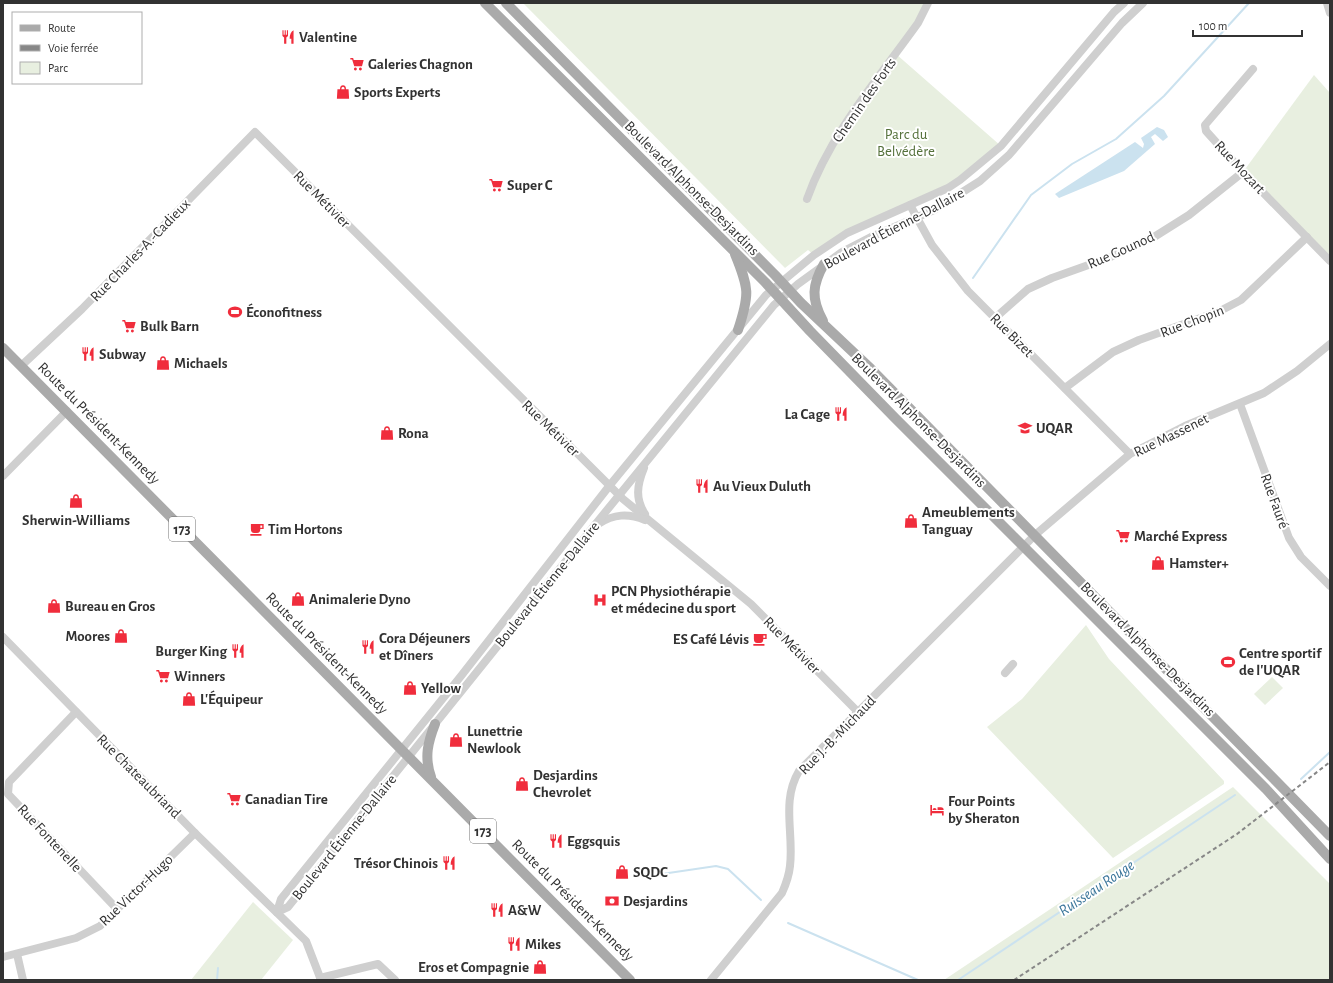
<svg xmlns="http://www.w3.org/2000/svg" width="1333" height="983" font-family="'Alegreya Sans',sans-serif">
  <rect width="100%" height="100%" fill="#fff"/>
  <g fill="#e8efe0">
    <path d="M523,3H927L896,54L1001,146L960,180L873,220L814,255L808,250L785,268Z"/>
    <path d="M1314,75L1330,93V261L1243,172Z"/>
    <path d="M1086,625L1109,659L1224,781V784L1113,858L987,727L1022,699Z"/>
    <path d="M1272,677L1283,688L1265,705L1254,694Z"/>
    <path d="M1233,787L1330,884V980H944Z"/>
    <path d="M253,902L293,940L261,980H191Z"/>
  </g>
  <path fill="#cbe2ef" d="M1157,127L1164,130L1168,137L1163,141L1155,134L1151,137L1155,144L1124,171L1059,198L1055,194L1135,142L1143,148L1144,144L1141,138Z"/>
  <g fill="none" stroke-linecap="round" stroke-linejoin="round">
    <g stroke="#cbe2ef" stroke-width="2">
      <path d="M973,278L1031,195L1072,164L1116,139L1164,96L1249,3"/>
      <path d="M1301,779L1330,752"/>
      <path d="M655,875L716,866L728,869L761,900"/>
      <path d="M788,923L918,980"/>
      <path d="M217,980L218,968"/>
      <path d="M958,980L1235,795"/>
    </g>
    <g stroke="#cfcfcf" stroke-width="8">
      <path d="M1327,3L1330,13"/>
      <path d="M1253,69L1205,125L1206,131L1243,172L1330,261"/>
      <path d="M807,199C830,134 878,79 918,23L928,3"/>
      <path d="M910,205L932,245L968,291L1130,454"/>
      <path d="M995,318L1028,289L1052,278L1108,258L1154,237L1189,215L1243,172"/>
      <path d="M21,366L82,309L255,132L623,499L751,604L858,712"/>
      <path d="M1065,388L1113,352L1139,340L1220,311L1241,300L1307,237"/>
      <path d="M1240,404L1289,538L1301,557L1330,586"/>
      <path d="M644,468C637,485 635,499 645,514"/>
      <path d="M3,476L67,411"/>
      <path d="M598,524C614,514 628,513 645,520"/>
      <path d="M3,637L195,833L306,941L321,980"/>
      <path d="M1005,673L1013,664"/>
      <path d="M76,712L9,782L8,794L117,909"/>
      <path d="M277,912L288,907L594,526L774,305L798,284L842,252L871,237L934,210L980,181L1009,155L1122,23L1143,3"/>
      <path d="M277,912L281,899L461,676L610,485L766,295L814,255L847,233L948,188L960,180L1001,146L1114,12L1124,3"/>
      <path d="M17,954L23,980"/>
      <path d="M3,957L76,938L100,926L195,833"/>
      <path d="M320,978L378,964L395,980"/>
      <path d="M711,980L782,893C786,884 789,876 790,866C794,833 781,801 799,771L1035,535L1130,454L1185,426L1264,393L1297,371L1330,344"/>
    </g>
    <g stroke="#aaa" stroke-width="10">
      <path d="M485,3L765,282L810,331L895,418L1266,789L1330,859"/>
      <path d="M506,3L775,275L801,303L871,369L1330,836"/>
      <path d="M735,254C749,288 750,294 738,330"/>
      <path d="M823,321C811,299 812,285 824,264"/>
      <path d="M3,348L630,980"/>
      <path d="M431,777C424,757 428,742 435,724"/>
    </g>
    <path stroke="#878787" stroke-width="2" stroke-dasharray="4 3" stroke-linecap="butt" d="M1014,980L1237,834L1330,762"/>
  </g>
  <defs>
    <symbol id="restaurant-bare" viewBox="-9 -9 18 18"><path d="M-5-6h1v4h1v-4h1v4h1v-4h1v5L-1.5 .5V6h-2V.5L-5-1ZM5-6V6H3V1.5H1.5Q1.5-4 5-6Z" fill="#f02d3c" stroke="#fff" stroke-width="2.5" paint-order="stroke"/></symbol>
    <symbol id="supermarket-bare" viewBox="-9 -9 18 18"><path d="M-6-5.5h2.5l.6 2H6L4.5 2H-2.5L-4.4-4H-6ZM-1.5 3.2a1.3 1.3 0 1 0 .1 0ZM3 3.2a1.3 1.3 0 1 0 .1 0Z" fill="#f02d3c" stroke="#fff" stroke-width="2.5" paint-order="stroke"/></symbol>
    <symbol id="shop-bare" viewBox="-9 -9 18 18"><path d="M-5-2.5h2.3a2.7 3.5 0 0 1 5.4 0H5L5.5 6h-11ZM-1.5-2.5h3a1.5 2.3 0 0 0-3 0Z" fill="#f02d3c" stroke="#fff" stroke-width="2.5" paint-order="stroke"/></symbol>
    <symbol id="stadium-bare" viewBox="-9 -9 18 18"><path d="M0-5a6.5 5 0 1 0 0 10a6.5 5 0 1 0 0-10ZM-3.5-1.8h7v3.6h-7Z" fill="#f02d3c" stroke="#fff" stroke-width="2.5" paint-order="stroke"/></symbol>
    <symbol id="university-bare" viewBox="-9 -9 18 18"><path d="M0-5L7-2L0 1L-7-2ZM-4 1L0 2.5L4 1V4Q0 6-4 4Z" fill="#f02d3c" stroke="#fff" stroke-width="2.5" paint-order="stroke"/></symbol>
    <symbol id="cafe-bare" viewBox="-9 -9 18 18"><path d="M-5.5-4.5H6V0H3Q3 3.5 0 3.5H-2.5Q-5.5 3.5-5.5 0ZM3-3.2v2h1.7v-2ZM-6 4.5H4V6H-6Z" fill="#f02d3c" stroke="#fff" stroke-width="2.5" paint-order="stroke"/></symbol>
    <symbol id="hospital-bare" viewBox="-9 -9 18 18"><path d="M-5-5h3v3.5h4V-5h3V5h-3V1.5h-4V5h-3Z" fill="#f02d3c" stroke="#fff" stroke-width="2.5" paint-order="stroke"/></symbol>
    <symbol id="hotel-bare" viewBox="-9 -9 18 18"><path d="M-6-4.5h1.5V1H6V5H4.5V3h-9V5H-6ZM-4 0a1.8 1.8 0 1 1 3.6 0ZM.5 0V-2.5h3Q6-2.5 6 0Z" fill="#f02d3c" stroke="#fff" stroke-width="2.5" paint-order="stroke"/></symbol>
    <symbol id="bank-bare" viewBox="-9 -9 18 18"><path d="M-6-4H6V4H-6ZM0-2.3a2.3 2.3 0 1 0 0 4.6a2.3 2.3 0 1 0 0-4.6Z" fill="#f02d3c" stroke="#fff" stroke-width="2.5" paint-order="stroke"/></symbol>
  </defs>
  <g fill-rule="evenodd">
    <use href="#restaurant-bare" x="278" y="27" width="20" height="20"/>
    <use href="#supermarket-bare" x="347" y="54" width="20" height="20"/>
    <use href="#shop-bare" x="333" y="82" width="20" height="20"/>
    <use href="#supermarket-bare" x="486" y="175" width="20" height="20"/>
    <use href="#stadium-bare" x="225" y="302" width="20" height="20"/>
    <use href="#supermarket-bare" x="119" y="316" width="20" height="20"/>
    <use href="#restaurant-bare" x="78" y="344" width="20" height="20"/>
    <use href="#shop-bare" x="153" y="353" width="20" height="20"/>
    <use href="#restaurant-bare" x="831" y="404" width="20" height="20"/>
    <use href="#university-bare" x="1015" y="418" width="20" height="20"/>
    <use href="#shop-bare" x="377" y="423" width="20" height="20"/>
    <use href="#restaurant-bare" x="692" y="476" width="20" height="20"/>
    <use href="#shop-bare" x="66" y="491" width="20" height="20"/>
    <use href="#shop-bare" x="901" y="511" width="20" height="20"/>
    <use href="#cafe-bare" x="247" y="519" width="20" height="20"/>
    <use href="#supermarket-bare" x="1113" y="526" width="20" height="20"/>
    <use href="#shop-bare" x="1148" y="553" width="20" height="20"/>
    <use href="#shop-bare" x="288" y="589" width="20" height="20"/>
    <use href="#hospital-bare" x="590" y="590" width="20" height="20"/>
    <use href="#shop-bare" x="44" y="596" width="20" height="20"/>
    <use href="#shop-bare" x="111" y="626" width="20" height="20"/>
    <use href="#cafe-bare" x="750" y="629" width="20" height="20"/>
    <use href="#restaurant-bare" x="358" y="637" width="20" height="20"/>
    <use href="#restaurant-bare" x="228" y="641" width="20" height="20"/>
    <use href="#stadium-bare" x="1218" y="652" width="20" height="20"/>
    <use href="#supermarket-bare" x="153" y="666" width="20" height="20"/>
    <use href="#shop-bare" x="400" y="678" width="20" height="20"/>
    <use href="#shop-bare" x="179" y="689" width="20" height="20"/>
    <use href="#shop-bare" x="446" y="730" width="20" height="20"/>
    <use href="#shop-bare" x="512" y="774" width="20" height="20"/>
    <use href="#supermarket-bare" x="224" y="789" width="20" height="20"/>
    <use href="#hotel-bare" x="927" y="800" width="20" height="20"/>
    <use href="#restaurant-bare" x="546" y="831" width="20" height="20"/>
    <use href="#restaurant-bare" x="439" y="853" width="20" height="20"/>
    <use href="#shop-bare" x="612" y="862" width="20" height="20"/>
    <use href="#bank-bare" x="602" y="891" width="20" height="20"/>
    <use href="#restaurant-bare" x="487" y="900" width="20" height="20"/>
    <use href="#restaurant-bare" x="504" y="934" width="20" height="20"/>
    <use href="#shop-bare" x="530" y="957" width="20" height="20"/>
  </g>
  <g text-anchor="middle" stroke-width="4" stroke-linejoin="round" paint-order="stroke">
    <g fill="#fff" stroke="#707070" stroke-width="1">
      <rect x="169" y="517" width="26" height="24" rx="3"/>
      <rect x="470" y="819" width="26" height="24" rx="3"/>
    </g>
    <g font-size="14" font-weight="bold" fill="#323232">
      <text x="182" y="534">173</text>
      <text x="483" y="836">173</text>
    </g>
    <g font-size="15" font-weight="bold" fill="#323232" stroke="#fff" text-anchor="start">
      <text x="299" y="42">Valentine</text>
      <text x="368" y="69">Galeries Chagnon</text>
      <text x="354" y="97">Sports Experts</text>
      <text x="507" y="190">Super C</text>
      <text x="246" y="317">Éconofitness</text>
      <text x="140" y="331">Bulk Barn</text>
      <text x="99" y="359">Subway</text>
      <text x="174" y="368">Michaels</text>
      <text x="830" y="419" text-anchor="end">La Cage</text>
      <text x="1036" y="433">UQAR</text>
      <text x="398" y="438">Rona</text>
      <text x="713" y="491">Au Vieux Duluth</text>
      <text x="922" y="517">Ameublements<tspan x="922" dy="17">Tanguay</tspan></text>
      <text x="76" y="525" text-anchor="middle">Sherwin-Williams</text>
      <text x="268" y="534">Tim Hortons</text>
      <text x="1134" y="541">Marché Express</text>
      <text x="1169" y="568">Hamster+</text>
      <text x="611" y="596">PCN Physiothérapie<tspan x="611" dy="17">et médecine du sport</tspan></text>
      <text x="309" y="604">Animalerie Dyno</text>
      <text x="65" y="611">Bureau en Gros</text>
      <text x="110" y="641" text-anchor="end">Moores</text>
      <text x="379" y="643">Cora Déjeuners<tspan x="379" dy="17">et Dîners</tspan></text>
      <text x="749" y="644" text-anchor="end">ES Café Lévis</text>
      <text x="227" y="656" text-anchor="end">Burger King</text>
      <text x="1239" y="658">Centre sportif<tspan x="1239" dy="17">de l'UQAR</tspan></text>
      <text x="174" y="681">Winners</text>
      <text x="421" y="693">Yellow</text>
      <text x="200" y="704">L'Équipeur</text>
      <text x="467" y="736">Lunettrie<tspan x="467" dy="17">Newlook</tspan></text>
      <text x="533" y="780">Desjardins<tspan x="533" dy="17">Chevrolet</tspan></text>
      <text x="245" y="804">Canadian Tire</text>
      <text x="948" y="806">Four Points<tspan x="948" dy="17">by Sheraton</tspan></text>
      <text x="567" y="846">Eggsquis</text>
      <text x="438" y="868" text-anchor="end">Trésor Chinois</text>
      <text x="633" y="877">SQDC</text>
      <text x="623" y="906">Desjardins</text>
      <text x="508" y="915">A&amp;W</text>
      <text x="525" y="949">Mikes</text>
      <text x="529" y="972" text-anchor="end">Eros et Compagnie</text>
    </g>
    <g font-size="15" fill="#323232" stroke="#fff">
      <text transform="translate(864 100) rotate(-55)" y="5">Chemin des Forts</text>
      <text transform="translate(1240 167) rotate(47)" y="5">Rue Mozart</text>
      <text transform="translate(692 188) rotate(45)" y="5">Boulevard Alphonse-Desjardins</text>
      <text transform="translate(322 199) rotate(45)" y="5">Rue Métivier</text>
      <text transform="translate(894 228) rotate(-28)" y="5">Boulevard Étienne-Dallaire</text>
      <text transform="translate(140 250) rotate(-46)" y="5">Rue Charles-A.-Cadieux</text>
      <text transform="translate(1121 250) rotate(-24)" y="5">Rue Gounod</text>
      <text transform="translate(1192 321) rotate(-21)" y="5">Rue Chopin</text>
      <text transform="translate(1012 335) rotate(45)" y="5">Rue Bizet</text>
      <text transform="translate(919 420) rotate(45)" y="5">Boulevard Alphonse-Desjardins</text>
      <text transform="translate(99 423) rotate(45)" y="5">Route du Président-Kennedy</text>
      <text transform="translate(551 428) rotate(44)" y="5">Rue Métivier</text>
      <text transform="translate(1171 435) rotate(-26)" y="5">Rue Massenet</text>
      <text transform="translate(1275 501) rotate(70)" y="5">Rue Fauré</text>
      <text transform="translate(547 584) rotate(-51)" y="5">Boulevard Étienne-Dallaire</text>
      <text transform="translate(792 645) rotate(45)" y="5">Rue Métivier</text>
      <text transform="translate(1148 649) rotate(45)" y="5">Boulevard Alphonse-Desjardins</text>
      <text transform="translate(327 653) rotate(45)" y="5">Route du Président-Kennedy</text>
      <text transform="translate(837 735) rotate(-46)" y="5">Rue J.-B.-Michaud</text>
      <text transform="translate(139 776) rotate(45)" y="5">Rue Chateaubriand</text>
      <text transform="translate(344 837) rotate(-51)" y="5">Boulevard Étienne-Dallaire</text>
      <text transform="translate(50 838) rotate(47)" y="5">Rue Fontenelle</text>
      <text transform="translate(136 890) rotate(-44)" y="5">Rue Victor-Hugo</text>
      <text transform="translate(573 900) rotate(45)" y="5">Route du Président-Kennedy</text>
    </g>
    <g font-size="15" fill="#55713b" stroke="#fff">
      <text x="906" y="139">Parc du<tspan x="906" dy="17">Belvédère</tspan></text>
    </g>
    <g font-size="16" font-style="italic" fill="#39759a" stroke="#fff">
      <text transform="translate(1096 887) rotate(-34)" y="6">Ruisseau Rouge</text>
    </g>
  </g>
  <rect width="1333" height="983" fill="none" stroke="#323232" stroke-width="8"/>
  <rect x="12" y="12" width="130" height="72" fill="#ffffff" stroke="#adadad"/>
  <rect x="20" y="25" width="20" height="6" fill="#aaaaaa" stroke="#adadad"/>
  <text x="48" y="32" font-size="12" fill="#323232">Route</text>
  <rect x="20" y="45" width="20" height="6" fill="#878787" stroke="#adadad"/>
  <text x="48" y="52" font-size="12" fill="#323232">Voie ferrée</text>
  <rect x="20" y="62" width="20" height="12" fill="#e8efe0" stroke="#adadad"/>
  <text x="48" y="72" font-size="12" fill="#323232">Parc</text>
  <path d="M1193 30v6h109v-6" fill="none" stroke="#323232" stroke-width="2"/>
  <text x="1199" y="30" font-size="12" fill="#323232" stroke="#ffffff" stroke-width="3" paint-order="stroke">100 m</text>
</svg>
